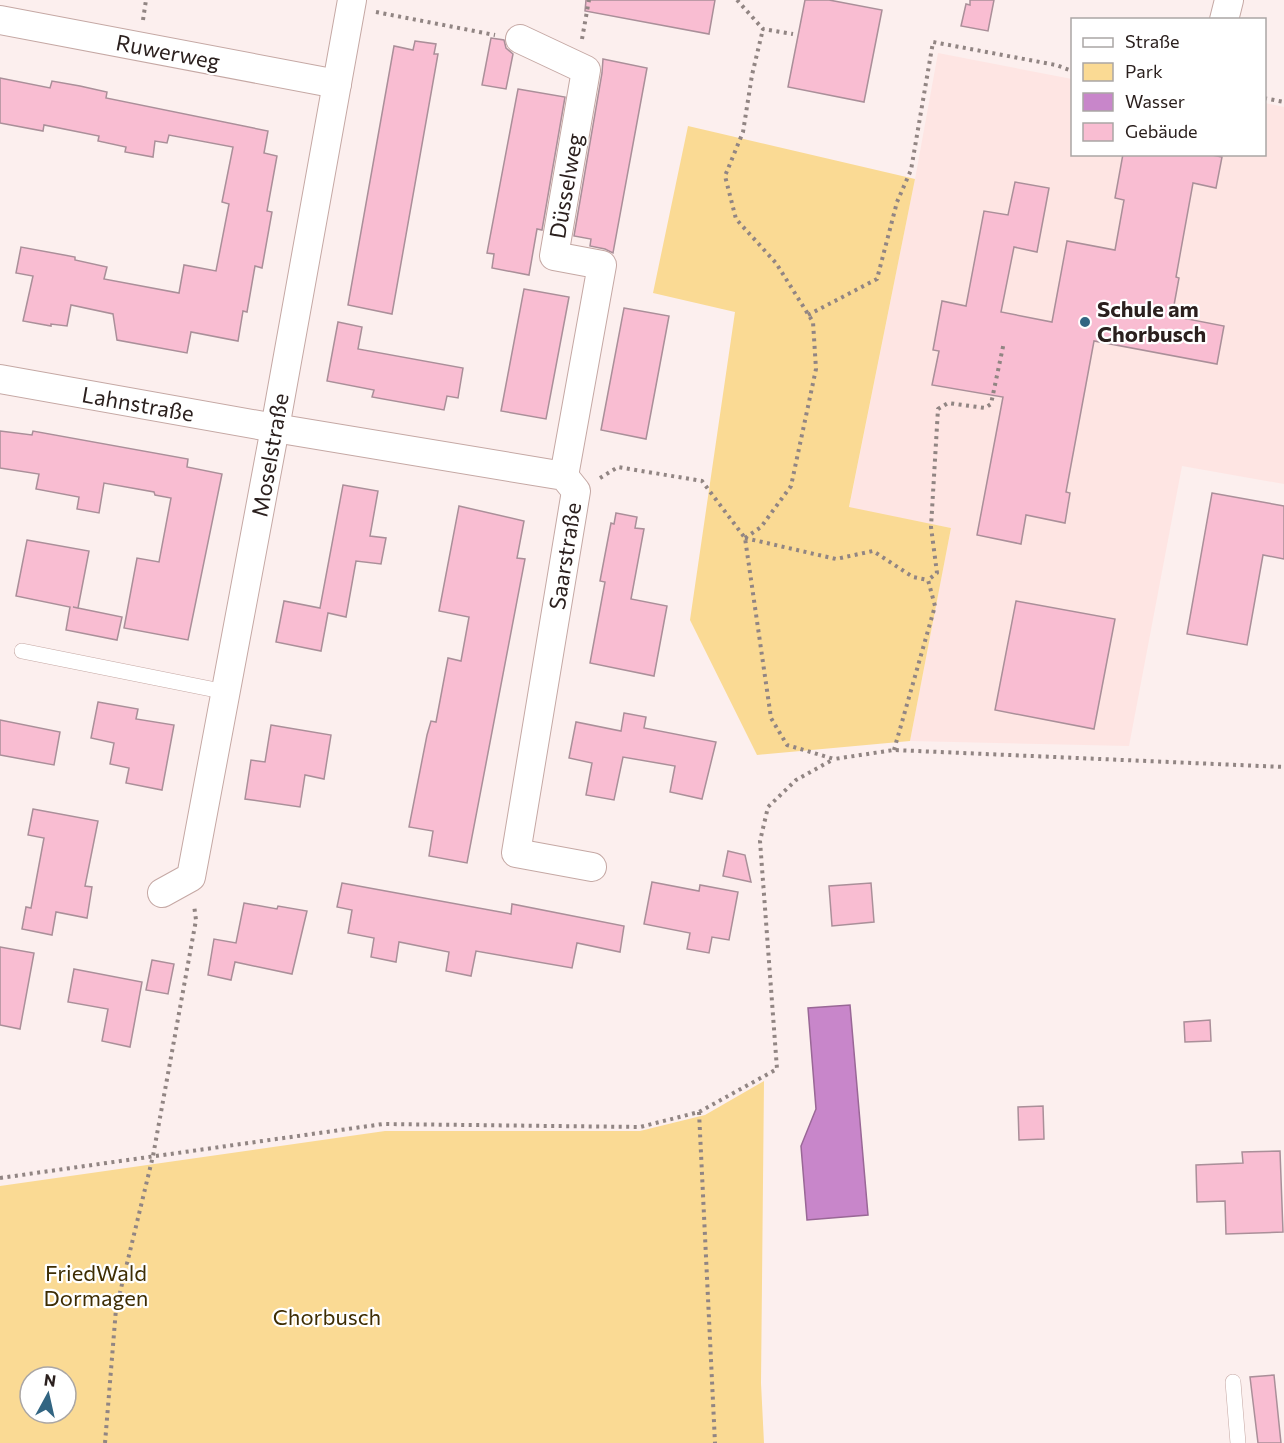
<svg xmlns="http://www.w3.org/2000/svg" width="1284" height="1443" font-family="Commissioner,sans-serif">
  <rect width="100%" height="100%" fill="#fcefee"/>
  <path fill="#fee5e3" d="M938,53L1072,79V154H1264L1265,103L1284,107V484L1182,466L1129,746L910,741L951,528L849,508L915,179Z"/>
  <g fill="#fada94" fill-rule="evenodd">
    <path d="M688,126L915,179L849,507L951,528L910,741L757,755L690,620L735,312L653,293Z"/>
    <path d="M764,1081L761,1383L764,1443H0V1186L385,1131H640L705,1115ZM30,1377H66V1413H30Z"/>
  </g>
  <path fill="#c886ca" stroke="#996796" stroke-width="1.5" d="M850,1005L868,1215L807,1220L801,1146L816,1109L808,1008Z"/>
  <g fill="#f9bdd2" stroke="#aa8f99" stroke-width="1.5">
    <path d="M586,0H715L709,34L585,11Z"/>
    <path d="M805,0H829L882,10L864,102L788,87Z"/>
    <path d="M970,0H994L988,31L961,26L966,4L970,5Z"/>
    <path d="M491,38L504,40L506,48L513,54L506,89L482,85Z"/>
    <path d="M415,41L436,44L434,54H438L392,314L348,305L394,46L413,50Z"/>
    <path d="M603,59L647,68L613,253L605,249L590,246L591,239L574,236L602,73Z"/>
    <path d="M0,78L50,88L52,81L80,86L107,92L106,98L268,131L264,153L277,156L267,211L272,212L262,268L255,266L247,312L243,311L238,341L191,332L187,353L117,340L113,314L71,305L67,326L51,324V326L23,321L33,276L16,273L21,247L75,257V260L107,267L104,279L179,293L184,265L216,271L229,204L222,202L233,147L169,135L167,143L155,141L153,157L125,152L126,147L98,141L99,136L44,125L43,131L0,123Z"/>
    <path d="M518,89L565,97L542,230L537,229L529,275L492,268L494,254L487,253Z"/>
    <path d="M1123,154H1207L1222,157L1216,188L1193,183L1176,277L1179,278L1172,316L1224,326L1217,364L1094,341L1066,492L1070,493L1065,523L1026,515L1021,544L977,535L1003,397L932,385L939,351L933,350L942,301L966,306L984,211L1008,215L1015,182L1049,188L1037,252L1014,247L1001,312L1052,322L1067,241L1115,250L1124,200L1115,198Z"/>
    <path d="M524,289L569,297L546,419L501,411Z"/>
    <path d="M624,308L669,316L646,439L601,430Z"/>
    <path d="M338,322L362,327L358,349L463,368L458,398L447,396L444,410L372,397L374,390L327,381Z"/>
    <path d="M0,431L32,435L33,431L188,459L187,467L222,474L188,640L124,628L137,558L159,562L171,498L155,495L154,492L104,483L99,513L77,509L79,497L36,489L39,474L0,468Z"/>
    <path d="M343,485L378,491L370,536L386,538L381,564L356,561L346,617L328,613L321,651L276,642L284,601L320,608Z"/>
    <path d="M1212,493L1284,506V559L1263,555L1247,645L1187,634Z"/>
    <path d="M459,506L524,521L517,558L525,559L467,863L429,856L433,831L409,827L427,735L431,721L436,722L448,658L461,661L469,617L439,611Z"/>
    <path d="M616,513L637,517L635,528L644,529L631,599L667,606L654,676L590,663L605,582L600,581L611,523L614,524Z"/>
    <path d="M27,540L89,551L78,608L73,607L122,617L117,640L66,630L70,607L16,596Z"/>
    <path d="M1016,601L1115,619L1094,729L995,710Z"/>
    <path d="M98,702L138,709L136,719L174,725L162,790L126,783L129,768L110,764L114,743L91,738Z"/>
    <path d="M624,713L646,717L644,728L716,742L702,799L670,792L675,766L623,757L614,800L586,795L592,763L569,758L576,722L621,731Z"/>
    <path d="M0,720L60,732L54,765L0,755Z"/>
    <path d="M271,725L331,735L324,779L305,775L300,807L245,799L251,760L265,762Z"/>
    <path d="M33,809L98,821L85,886L92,887L87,918L56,912L52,935L22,929L26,907L31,908L44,838L28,835Z"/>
    <path d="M728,851L745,855L751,882L723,876Z"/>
    <path d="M652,882L699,891L700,885L738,892L729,940L712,937L709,953L687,949L690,933L644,924Z"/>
    <path d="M342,883L511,914L512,904L624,926L620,952L577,943L572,968L476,951L471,976L446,971L449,952L399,942L396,962L371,957L374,938L348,933L352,910L337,907Z"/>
    <path d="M871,883L874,922L832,926L829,886Z"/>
    <path d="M244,903L277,909L278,906L307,911L292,974L235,962L231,980L208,975L214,939L236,943Z"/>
    <path d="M0,947L34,953L20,1029L0,1025Z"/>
    <path d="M152,960L174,964L168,994L146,990Z"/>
    <path d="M74,969L142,982L130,1047L102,1041L108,1009L68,1002Z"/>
    <path d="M1210,1020L1211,1041L1185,1042L1184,1022Z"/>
    <path d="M1043,1106L1044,1139L1019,1140L1018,1107Z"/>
    <path d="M1280,1151L1283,1232L1226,1234L1225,1201L1197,1202L1196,1165L1243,1163L1242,1152Z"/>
    <path d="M1274,1375L1281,1443H1258L1250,1377Z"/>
  </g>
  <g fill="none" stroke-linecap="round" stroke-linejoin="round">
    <defs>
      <g id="service">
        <path d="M22,651L226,692"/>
        <path d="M1233,1382L1238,1443"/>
      </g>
      <g id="minor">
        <path d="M0,20L337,84"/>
        <path d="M1224,20L1229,0"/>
        <path d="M520,39L586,70L554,256L602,265L564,476"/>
        <path d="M0,379L275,428L564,476L576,491L516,853L592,867"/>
        <path d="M162,893L191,877L275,428L352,0"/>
      </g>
    </defs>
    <use href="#service" stroke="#c5a8a4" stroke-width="16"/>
    <use href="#minor" stroke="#c5a8a4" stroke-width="30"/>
    <g stroke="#918583" stroke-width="4" stroke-dasharray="3 4.5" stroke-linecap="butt">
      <path d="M737,0L763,29L793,34"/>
      <path d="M376,12L495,35"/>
      <path d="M143,20L146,0"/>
      <path d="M582,39L589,0"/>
      <path d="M1264,98L1284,102"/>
      <path d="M808,315L877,279L897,202L911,170L933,42L1056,65L1072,71"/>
      <path d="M600,478L618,467L702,481L745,538L771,718L787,745L834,759L894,750L1284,767"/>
      <path d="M745,538L761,527L791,486L816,369L813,322L776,263L736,219L725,176L743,132L752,75L763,29"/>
      <path d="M745,538L836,559L873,551L913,577L928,580"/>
      <path d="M894,750L935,606L928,580L937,573L931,527L938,409L948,403L985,408L991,404L1004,342"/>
      <path d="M699,1112L715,1443"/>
      <path d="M0,1178L383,1124L640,1127L699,1112L777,1069L760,841L768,807L796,780L834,759"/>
      <path d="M105,1443L116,1309L153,1156L196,920L194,905"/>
    </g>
    <use href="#service" stroke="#fff" stroke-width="15"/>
    <use href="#minor" stroke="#fff" stroke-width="28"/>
  </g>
  <circle fill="#326582" stroke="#fff" stroke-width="2" cx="1085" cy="322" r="6"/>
  <g text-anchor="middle" stroke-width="4.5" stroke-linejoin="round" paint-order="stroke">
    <g font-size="22" fill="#2b201e" stroke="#fff">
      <text transform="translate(168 52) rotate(11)" y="8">Ruwerweg</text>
      <text transform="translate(566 186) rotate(-80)" y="8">Düsselweg</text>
      <text transform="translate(138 404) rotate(10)" y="8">Lahnstraße</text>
      <text transform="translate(270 455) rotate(-80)" y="8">Moselstraße</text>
      <text transform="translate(565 556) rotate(-81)" y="8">Saarstraße</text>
    </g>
    <g font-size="22" font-weight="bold" fill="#2b201e" stroke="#fff" text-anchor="start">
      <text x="1097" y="317">Schule am<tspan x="1097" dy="25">Chorbusch</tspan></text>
    </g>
    <g font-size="22" fill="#3e2d03" stroke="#fff">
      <text x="96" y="1281">FriedWald<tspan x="96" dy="25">Dormagen</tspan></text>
      <text x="327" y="1325">Chorbusch</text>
    </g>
  </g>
  <rect x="1071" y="18" width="195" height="138" fill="#ffffff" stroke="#aaa6a5" stroke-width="1.5"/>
  <rect x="1083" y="38" width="30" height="9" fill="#ffffff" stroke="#aaa6a5" stroke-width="1.5"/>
  <text x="1125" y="48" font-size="18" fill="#2b201e">Straße</text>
  <rect x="1083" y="63" width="30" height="18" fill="#fada94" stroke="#aaa6a5" stroke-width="1.5"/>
  <text x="1125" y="78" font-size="18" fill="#2b201e">Park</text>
  <rect x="1083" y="93" width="30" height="18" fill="#c886ca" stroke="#aaa6a5" stroke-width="1.5"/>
  <text x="1125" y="108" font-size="18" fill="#2b201e">Wasser</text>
  <rect x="1083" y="123" width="30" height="18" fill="#f9bdd2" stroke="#aaa6a5" stroke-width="1.5"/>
  <text x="1125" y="138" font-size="18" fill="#2b201e">Gebäude</text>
  <g transform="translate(48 1395) rotate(8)"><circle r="28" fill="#ffffff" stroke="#aaa6a5" stroke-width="1.5"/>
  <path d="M0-4.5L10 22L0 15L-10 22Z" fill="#326582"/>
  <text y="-9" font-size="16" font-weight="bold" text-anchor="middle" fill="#2b201e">N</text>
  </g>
</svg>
